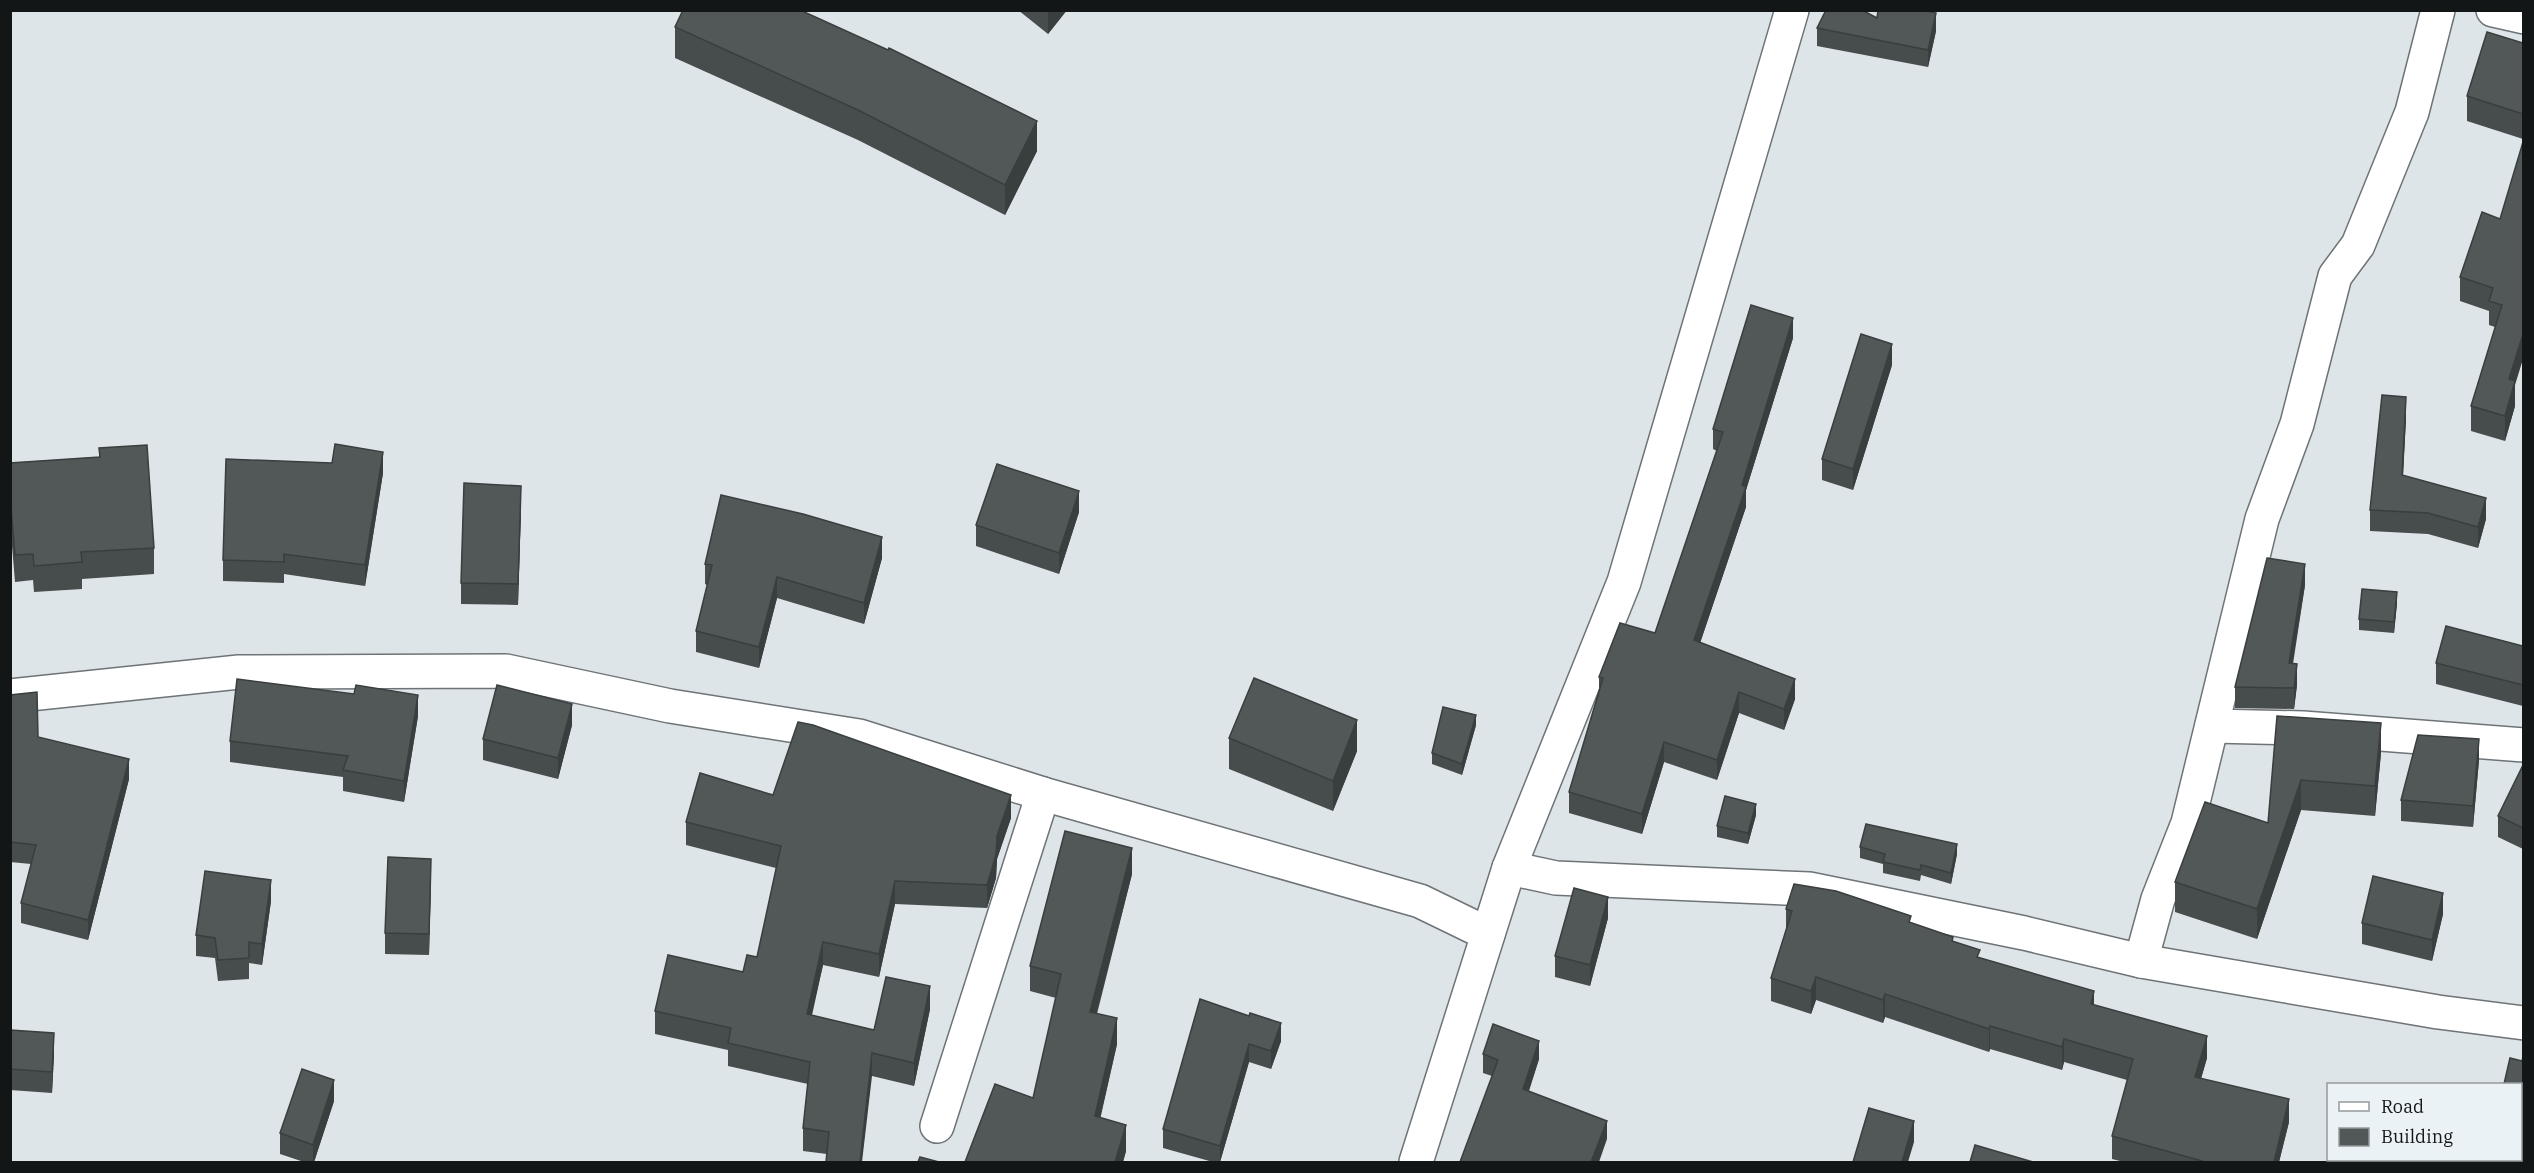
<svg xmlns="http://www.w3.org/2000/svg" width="2534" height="1173" font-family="'IBM Plex Serif',serif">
  <rect width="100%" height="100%" fill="#dee5e8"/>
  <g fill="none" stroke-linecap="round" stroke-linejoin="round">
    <defs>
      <g id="minor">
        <path d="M2493,10L2524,17"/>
        <path d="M10,696L239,672L506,671L670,706L859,736L1043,794L1420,901L1488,934"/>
        <path d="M2212,726L2303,728L2524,745"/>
        <path d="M1509,868L1556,878L1809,889L2024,933L2141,961L2438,1012L2524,1023"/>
        <path d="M2141,961L2158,899L2188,823L2262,519L2297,424L2335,276L2358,245L2412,112L2438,10"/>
        <path d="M937,1126L1043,794"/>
      </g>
      <path id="secondary" d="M1416,1162L1509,868L1624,582L1792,10"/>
    </defs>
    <use href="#minor" stroke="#6d7376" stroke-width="36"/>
    <use href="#secondary" stroke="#6d7376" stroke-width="36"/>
    <use href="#minor" stroke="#fff" stroke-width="33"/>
    <use href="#secondary" stroke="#fff" stroke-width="33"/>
  </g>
  <g fill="#474c4c">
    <path d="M1018,10H1067L1048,34Z"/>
    <path d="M1877,18L1936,31L1928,67L1817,46V28Z"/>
    <path d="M675,27L1037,151L1005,215L858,140L675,58Z"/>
    <path d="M2523,43V139L2467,121V96Z"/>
    <path d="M2500,219L2515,385V406L2505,441L2471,431V406L2495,327L2489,325V311L2460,301V277Z"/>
    <path d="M1793,338L1746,490V507L1700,643L1795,699L1784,730L1739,713L1717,780L1664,762L1642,834L1569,813V792L1599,691V677L1655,633L1717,451L1713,449V429Z"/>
    <path d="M1892,365L1853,490L1822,480V459Z"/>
    <path d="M2406,418L2403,475L2486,519L2478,548L2428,534L2370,531V510Z"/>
    <path d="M99,448L154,548V574L82,579V589L34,592L33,580L15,582L10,522V463L99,457Z"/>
    <path d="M383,473L365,586L284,574V583L223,581V560Z"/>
    <path d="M521,507L518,605L461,604V583Z"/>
    <path d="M1079,512L1059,574L976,546V525Z"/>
    <path d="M882,558L864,624L777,598L759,668L696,652V631L707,585L705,584V564Z"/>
    <path d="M2305,585L2293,664L2297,685L2294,709L2235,708V687Z"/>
    <path d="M2397,603L2394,633L2359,630V619Z"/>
    <path d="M2523,646V706L2436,684V663Z"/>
    <path d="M10,695L38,737L129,779L88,940L21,923V903L31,864L10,862Z"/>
    <path d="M418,716L404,802L343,791V777L230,762V741Z"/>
    <path d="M2277,716L2381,753L2375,816L2301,810L2257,939L2175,912V882L2268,823Z"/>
    <path d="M572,725L558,779L483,760V739Z"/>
    <path d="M1476,725L1462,775L1432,764V753Z"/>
    <path d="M1229,738L1357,751L1333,811L1229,769Z"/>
    <path d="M2479,760L2473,827L2401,821V800Z"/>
    <path d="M2523,765V849L2498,837V816Z"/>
    <path d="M773,795L1011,818L997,859L996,878L987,908L895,904L879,977L823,965L811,1016L874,1030L930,1009L914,1086L872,1076L827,1154L803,1151V1128L808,1084L728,1066V1050L655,1034V1011L743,972L757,957L776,868L686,845V822Z"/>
    <path d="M1756,815L1748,844L1717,837V826Z"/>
    <path d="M1860,847L1957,854L1951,884L1921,875L1920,881L1883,873V864L1860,858Z"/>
    <path d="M1132,874L1097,1014L1117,1044L1100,1118L1126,1151L1123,1162H965L1033,1098L1056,998L1030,991V966Z"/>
    <path d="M431,880L429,955L385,954V933Z"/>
    <path d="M271,901L262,965L249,963V979L218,981L215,958L196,956V935Z"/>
    <path d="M1786,909L1911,923L1953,941L1980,958L2094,1005L2207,1058L2201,1078L2289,1122L2279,1162H2124L2112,1159V1136L2127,1080L2064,1062L2062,1070L1990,1049L1989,1052L1885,1017L1883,1023L1816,1000L1811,1014L1771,1001V978L1786,932Z"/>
    <path d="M2443,914L2432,961L2362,944V923Z"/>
    <path d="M1608,918L1590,986L1555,977V956Z"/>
    <path d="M1200,999L1281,1041L1271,1069L1249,1062L1220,1162H1213L1163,1148V1129Z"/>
    <path d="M10,1030L54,1054L52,1093L10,1090Z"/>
    <path d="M1483,1054L1539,1059L1529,1091L1607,1139L1492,1076L1483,1073Z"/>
    <path d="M2523,1057V1146H2520V1084L2522,1061Z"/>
    <path d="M334,1101L314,1162H304L280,1154V1133Z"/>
  </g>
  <g fill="#393e3e">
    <path d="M1048,10H1067L1048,34Z"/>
    <path d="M1936,13V31L1928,67V50Z"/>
    <path d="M1037,121V151L1005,215V185Z"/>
    <path d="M1793,318V338L1746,490V507L1694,661V640Z"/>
    <path d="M2523,334V359L2515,385V406L2505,441V416L2509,379Z"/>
    <path d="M1892,344V365L1853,490V469Z"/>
    <path d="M2406,397V418L2402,496V475Z"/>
    <path d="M383,452V473L365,586V565Z"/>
    <path d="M521,486V507L518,605V584Z"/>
    <path d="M1079,491V512L1059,574V553Z"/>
    <path d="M2486,498V519L2478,548V527Z"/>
    <path d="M882,537V558L864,624V603Z"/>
    <path d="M2305,564V585L2289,684V663Z"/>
    <path d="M777,577V598L759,668V647Z"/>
    <path d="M2397,592V603L2394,633V622Z"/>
    <path d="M2297,664V685L2294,709V688Z"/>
    <path d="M1795,679V699L1784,730V709Z"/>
    <path d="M1739,692V713L1717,780V760Z"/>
    <path d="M418,695V716L404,802V781Z"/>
    <path d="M572,704V725L558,779V758Z"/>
    <path d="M1476,715V725L1462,775V764Z"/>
    <path d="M1357,720V751L1333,811V781Z"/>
    <path d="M2381,723V753L2375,816V786Z"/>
    <path d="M2479,739V760L2473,827V806Z"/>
    <path d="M1664,742V762L1642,834V814Z"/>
    <path d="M129,759V779L88,940V920Z"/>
    <path d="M2301,780V810L2257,939V909Z"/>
    <path d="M1011,795V818L997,859L996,878L987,908V885L997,836Z"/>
    <path d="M1756,804V815L1748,844V833Z"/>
    <path d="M1957,844V854L1951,884V873Z"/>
    <path d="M1132,848V874L1090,1038V1012Z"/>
    <path d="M431,859V880L429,955V934Z"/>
    <path d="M271,880V901L262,965V944Z"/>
    <path d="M895,881V904L879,977V954Z"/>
    <path d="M2443,893V914L2432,961V940Z"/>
    <path d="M1608,897V918L1590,986V965Z"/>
    <path d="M823,942V965L807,1038V1014Z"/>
    <path d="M1816,977V1000L1811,1014V991Z"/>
    <path d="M930,986V1009L914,1086V1063Z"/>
    <path d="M2094,991V1014L2091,1004Z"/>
    <path d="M1885,994V1017L1883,1023V1000Z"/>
    <path d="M1117,1018V1044L1095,1142V1116Z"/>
    <path d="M1281,1023V1041L1271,1069V1051Z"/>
    <path d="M1990,1026V1049L1989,1052V1029Z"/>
    <path d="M54,1033V1054L52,1093V1072Z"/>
    <path d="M2207,1036V1058L2195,1100V1077Z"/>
    <path d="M2064,1039V1062L2062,1070V1047Z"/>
    <path d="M1539,1041V1059L1523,1108V1089Z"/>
    <path d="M1249,1044V1062L1220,1162V1146Z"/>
    <path d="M872,1053V1076L862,1162H860Z"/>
    <path d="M334,1080V1101L314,1162H313V1145Z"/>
    <path d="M2289,1099V1122L2279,1162H2274Z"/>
    <path d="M1607,1121V1139L1599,1162H1591Z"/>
    <path d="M1914,1121V1142L1908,1162H1902Z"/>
    <path d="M1126,1125V1151L1123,1162H1115Z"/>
  </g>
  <g fill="#525858" stroke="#393e3e" stroke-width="1.5">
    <path d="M683,10H800L888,50L889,48L1037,121L1005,185L858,110L675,27Z"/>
    <path d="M1826,10H1862L1877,18L1878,10H1922L1936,13L1928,50L1817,28Z"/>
    <path d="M2487,32L2523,43V114L2467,96Z"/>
    <path d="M2523,142V334L2509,379L2515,381L2505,416L2471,406L2502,305L2489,301L2493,288L2460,277L2482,212L2500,219Z"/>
    <path d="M1751,305L1793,318L1742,485L1746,487L1694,640L1795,679L1784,709L1739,692L1717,760L1664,742L1642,814L1569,792L1603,678L1599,677L1620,623L1655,633L1723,432L1713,429Z"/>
    <path d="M1861,334L1892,344L1853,469L1822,459Z"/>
    <path d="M2382,395L2406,397L2402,475L2486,498L2478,527L2428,513L2370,510Z"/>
    <path d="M335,444L383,452L365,565L284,554V562L223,560L226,459L332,463Z"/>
    <path d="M147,445L154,548L81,552L82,562L34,566L33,554L15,555L10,496V463L100,457L99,448Z"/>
    <path d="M997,464L1079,491L1059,553L976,525Z"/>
    <path d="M464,483L521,486L518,584L461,583Z"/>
    <path d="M721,495L803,514L882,537L864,603L777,577L759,647L696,631L712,565L705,564Z"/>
    <path d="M2267,558L2305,564L2289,663L2297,664L2294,688L2235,687Z"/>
    <path d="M2362,589L2397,592L2394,622L2359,619Z"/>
    <path d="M2446,626L2523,646V685L2436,663Z"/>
    <path d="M1254,678L1357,720L1333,781L1229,738Z"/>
    <path d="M237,679L354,694L356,685L418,695L404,781L343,770L348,756L230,741Z"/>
    <path d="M497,685L572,704L558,758L483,739Z"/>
    <path d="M37,692L38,737L129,759L88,920L21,903L36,845L10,842V695Z"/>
    <path d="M1443,707L1476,715L1462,764L1432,753Z"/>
    <path d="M2277,716L2381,723L2375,786L2301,780L2257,909L2175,882L2205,802L2268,823Z"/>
    <path d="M798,722L813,725L1011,795L997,836L996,855L987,885L895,881L879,954L823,942L807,1014L874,1030L886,977L930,986L914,1063L872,1053L860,1162H826L829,1132L803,1128L810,1062L728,1043L731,1028L655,1011L668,955L743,972L747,955L757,957L781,846L686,822L700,773L773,795Z"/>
    <path d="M2418,735L2479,739L2473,806L2401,800Z"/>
    <path d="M2523,765V828L2498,816Z"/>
    <path d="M1725,796L1756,804L1748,833L1717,826Z"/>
    <path d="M1866,824L1957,844L1951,873L1921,865L1920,870L1883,862L1885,854L1860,847Z"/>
    <path d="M1065,831L1132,848L1090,1012L1117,1018L1095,1116L1126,1125L1115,1162H965L995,1084L1033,1098L1061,974L1030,966Z"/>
    <path d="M388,857L431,859L429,934L385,933Z"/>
    <path d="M205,871L271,880L262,944L249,942V958L218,960L215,938L196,935Z"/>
    <path d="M2373,876L2443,893L2432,940L2362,923Z"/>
    <path d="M1794,884L1836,891L1911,916L1909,922L1953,937L1952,941L1980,950L1977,957L2094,991L2091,1004L2207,1036L2195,1077L2289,1099L2274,1162H2201L2202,1161L2112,1136L2133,1059L2064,1039L2062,1047L1990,1026L1989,1029L1885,994L1883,1000L1816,977L1811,991L1771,978L1792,911L1786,909Z"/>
    <path d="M1574,888L1608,897L1590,965L1555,956Z"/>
    <path d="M1200,999L1249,1016L1250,1013L1281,1023L1271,1051L1249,1044L1220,1146L1163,1129Z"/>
    <path d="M1493,1024L1539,1041L1523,1089L1607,1121L1591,1162H1460L1498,1060L1483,1054Z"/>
    <path d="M10,1030L54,1033L52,1072L10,1069Z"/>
    <path d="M2523,1057V1125H2520V1084H2504L2510,1058L2522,1061Z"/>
    <path d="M302,1069L334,1080L313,1145L280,1133Z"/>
    <path d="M1869,1108L1914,1121L1902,1162H1853Z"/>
    <path d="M1975,1145L2033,1162H1970Z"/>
    <path d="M920,1157L939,1162H918Z"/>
  </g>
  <rect width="2534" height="1173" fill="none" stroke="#131617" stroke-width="24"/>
  <rect x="2327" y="1083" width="195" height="78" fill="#ebf2f5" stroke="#959a9c" stroke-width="1.5"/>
  <rect x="2339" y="1102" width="30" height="9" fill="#ffffff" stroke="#959a9c" stroke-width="1.5"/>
  <text x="2381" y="1113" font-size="18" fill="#131617">Road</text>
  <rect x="2339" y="1128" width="30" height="18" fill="#525858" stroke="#959a9c" stroke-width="1.5"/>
  <text x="2381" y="1143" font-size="18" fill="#131617">Building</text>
</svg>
